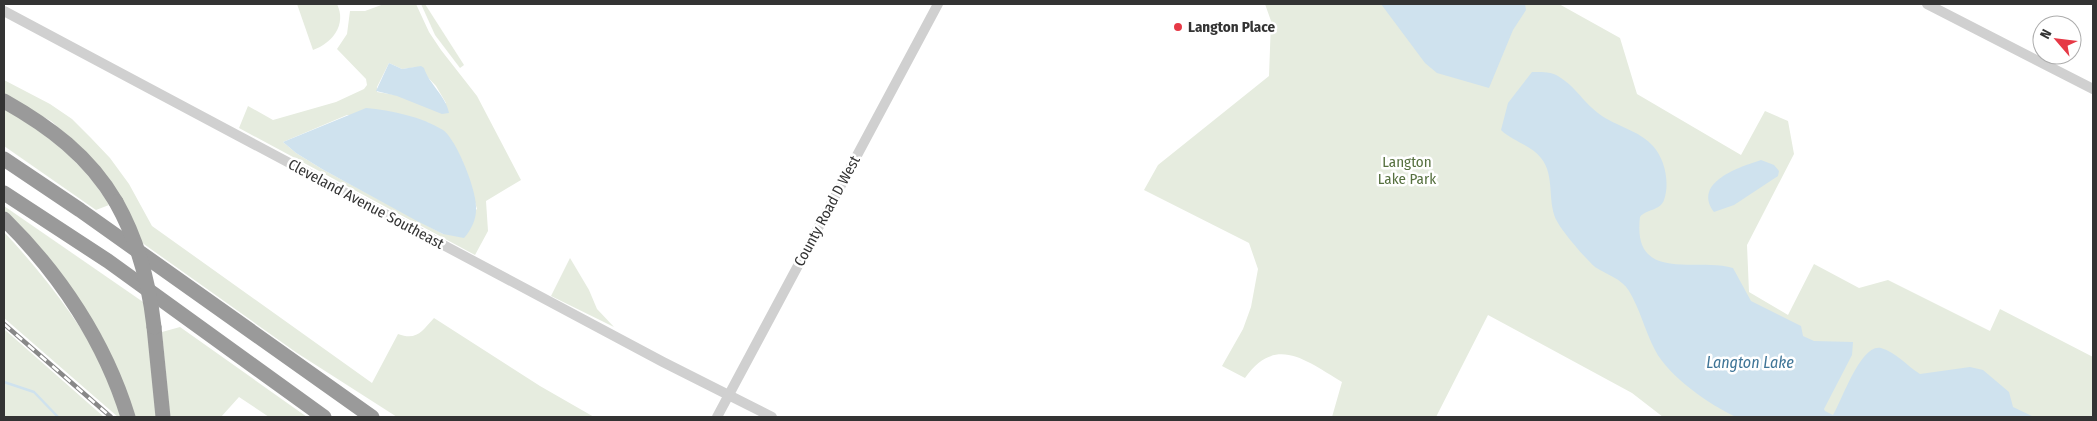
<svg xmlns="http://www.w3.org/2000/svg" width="2097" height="421" font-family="'Fira Sans Condensed',sans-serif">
  <rect width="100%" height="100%" fill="#fff"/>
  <g fill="#e6ecdf" fill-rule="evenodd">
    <path d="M297,4H337C347,25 332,43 313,50Z"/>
    <path d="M384,4H416L429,32L441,50L477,96L521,180L486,201L488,231L475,255L239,128L248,106L273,120L336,102L364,89L367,85L366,79L337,49L347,34L350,11H365ZM389,63L402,69L418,67L436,86L446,103L377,92V87ZM347,115L407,116L429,123L462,160L477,209L443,234L322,169L296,153L283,142Z"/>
    <path d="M421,4H425L464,65L460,68L435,35Z"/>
    <path d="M1265,4H1559L1620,38L1637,94L1741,155L1765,111L1788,121L1794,154L1747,245L1749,292L1788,315L1814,264L1859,288L1888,280L1990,331L2000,309L2093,357V417H1663L1632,393L1488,315L1436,417H1332L1342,382C1306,361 1276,334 1245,378L1222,366L1243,329L1251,307L1258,269L1249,243L1144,190L1158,165L1269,76L1271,21Z"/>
    <path d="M4,80L50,104L72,119L91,138L110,158L129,184L152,226L372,383L398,334C417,341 422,331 434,318L540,386L594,417H397L297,353L141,242L94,161L82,148L51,121L4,96Z"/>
    <path d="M4,109C46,133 84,163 109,205L96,210L4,146Z"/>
    <path d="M4,206L146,304L156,417H135L129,399L4,212Z"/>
    <path d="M4,232C44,275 82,324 109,377C115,390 118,404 122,417H118L4,318Z"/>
    <path d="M570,258L589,290L597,309L614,327L551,296Z"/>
    <path d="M180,327L307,417H269L239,397L221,417H170L162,332Z"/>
    <path d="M4,329L104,417H4Z"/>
  </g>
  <g fill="#cfe2ee">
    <path d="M1381,4H1525L1526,10L1513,30L1489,88L1437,73L1425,63Z"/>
    <path d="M389,63L402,69L421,66L424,68C429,84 446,96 449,113L442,114L397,96L376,91Z"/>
    <path d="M1532,72C1542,72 1552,71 1561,78C1578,89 1586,107 1607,119C1621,127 1642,133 1653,146C1665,159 1670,183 1664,200C1660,211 1646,209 1640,217C1632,284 1696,257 1733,268L1751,301L1801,326L1803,336L1814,341L1853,342L1852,355L1824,409L1825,411L1833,415C1842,400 1861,343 1881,348C1896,352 1907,366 1920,374L1970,367L1983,370L2009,392L2013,407L2034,417H1736C1710,405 1668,376 1655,350C1645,331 1640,309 1629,291C1621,278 1607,275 1595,267C1585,258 1565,235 1558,223C1546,204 1556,176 1541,158C1531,145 1512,141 1501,130L1508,103Z"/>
    <path d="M366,108C391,110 422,117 443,130C457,140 478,193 476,210C476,220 471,230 464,238L443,234L417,221L322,169L296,153L283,142Z"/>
    <path d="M1761,160L1774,165L1779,171L1778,176L1734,205L1714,212C1692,182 1740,167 1761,160Z"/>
  </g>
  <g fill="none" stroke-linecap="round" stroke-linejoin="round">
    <path stroke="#cfe2ee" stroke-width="2.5" d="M4,382L34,392L58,417"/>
    <g stroke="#d0d0d0" stroke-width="10">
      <path d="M1927,4L2093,89"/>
      <path d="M4,11L663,362L772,417"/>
      <path d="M717,417L938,4"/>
    </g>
    <g stroke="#9a9a9a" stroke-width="15">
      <path d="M4,101C50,127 89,156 116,202"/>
      <path d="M4,159L80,210L372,417"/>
      <path d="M4,193L108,261L324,417"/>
      <path d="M4,219C60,274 105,342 128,417"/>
      <path d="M154,327L163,417"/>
    </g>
    <defs>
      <path id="rail" d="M4,324L111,417"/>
    </defs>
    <use href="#rail" stroke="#888" stroke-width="4.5"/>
    <use href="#rail" stroke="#fff" stroke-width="2.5" stroke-dasharray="8" stroke-linecap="butt"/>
    <path stroke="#9a9a9a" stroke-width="15" d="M116,202C138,241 149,282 154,327"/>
  </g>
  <circle fill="#e63946" stroke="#fff" stroke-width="2" cx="1178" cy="27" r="5"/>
  <g text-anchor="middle" stroke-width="5" stroke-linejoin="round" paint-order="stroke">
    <g font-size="15" font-weight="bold" fill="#333" stroke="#fff" text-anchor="start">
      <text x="1188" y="32">Langton Place</text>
    </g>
    <g font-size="15" fill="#56703f" stroke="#fff">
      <text x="1407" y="167">Langton<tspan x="1407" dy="17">Lake Park</tspan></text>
    </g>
    <g font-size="15" fill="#333" stroke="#fff">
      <text transform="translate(366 204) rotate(28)" y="5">Cleveland Avenue Southeast</text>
      <text transform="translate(827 211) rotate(-62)" y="5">County Road D West</text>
    </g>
    <g font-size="16" font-style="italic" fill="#3f7597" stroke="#fff">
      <text x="1750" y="368">Langton Lake</text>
    </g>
  </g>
  <rect width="2097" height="421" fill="none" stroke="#333333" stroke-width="10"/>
  <g transform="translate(2057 40) rotate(298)"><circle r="24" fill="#ffffff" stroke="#adadad"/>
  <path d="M0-4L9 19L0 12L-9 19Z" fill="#e63946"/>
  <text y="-8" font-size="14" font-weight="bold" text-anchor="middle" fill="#333333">N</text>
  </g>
</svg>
